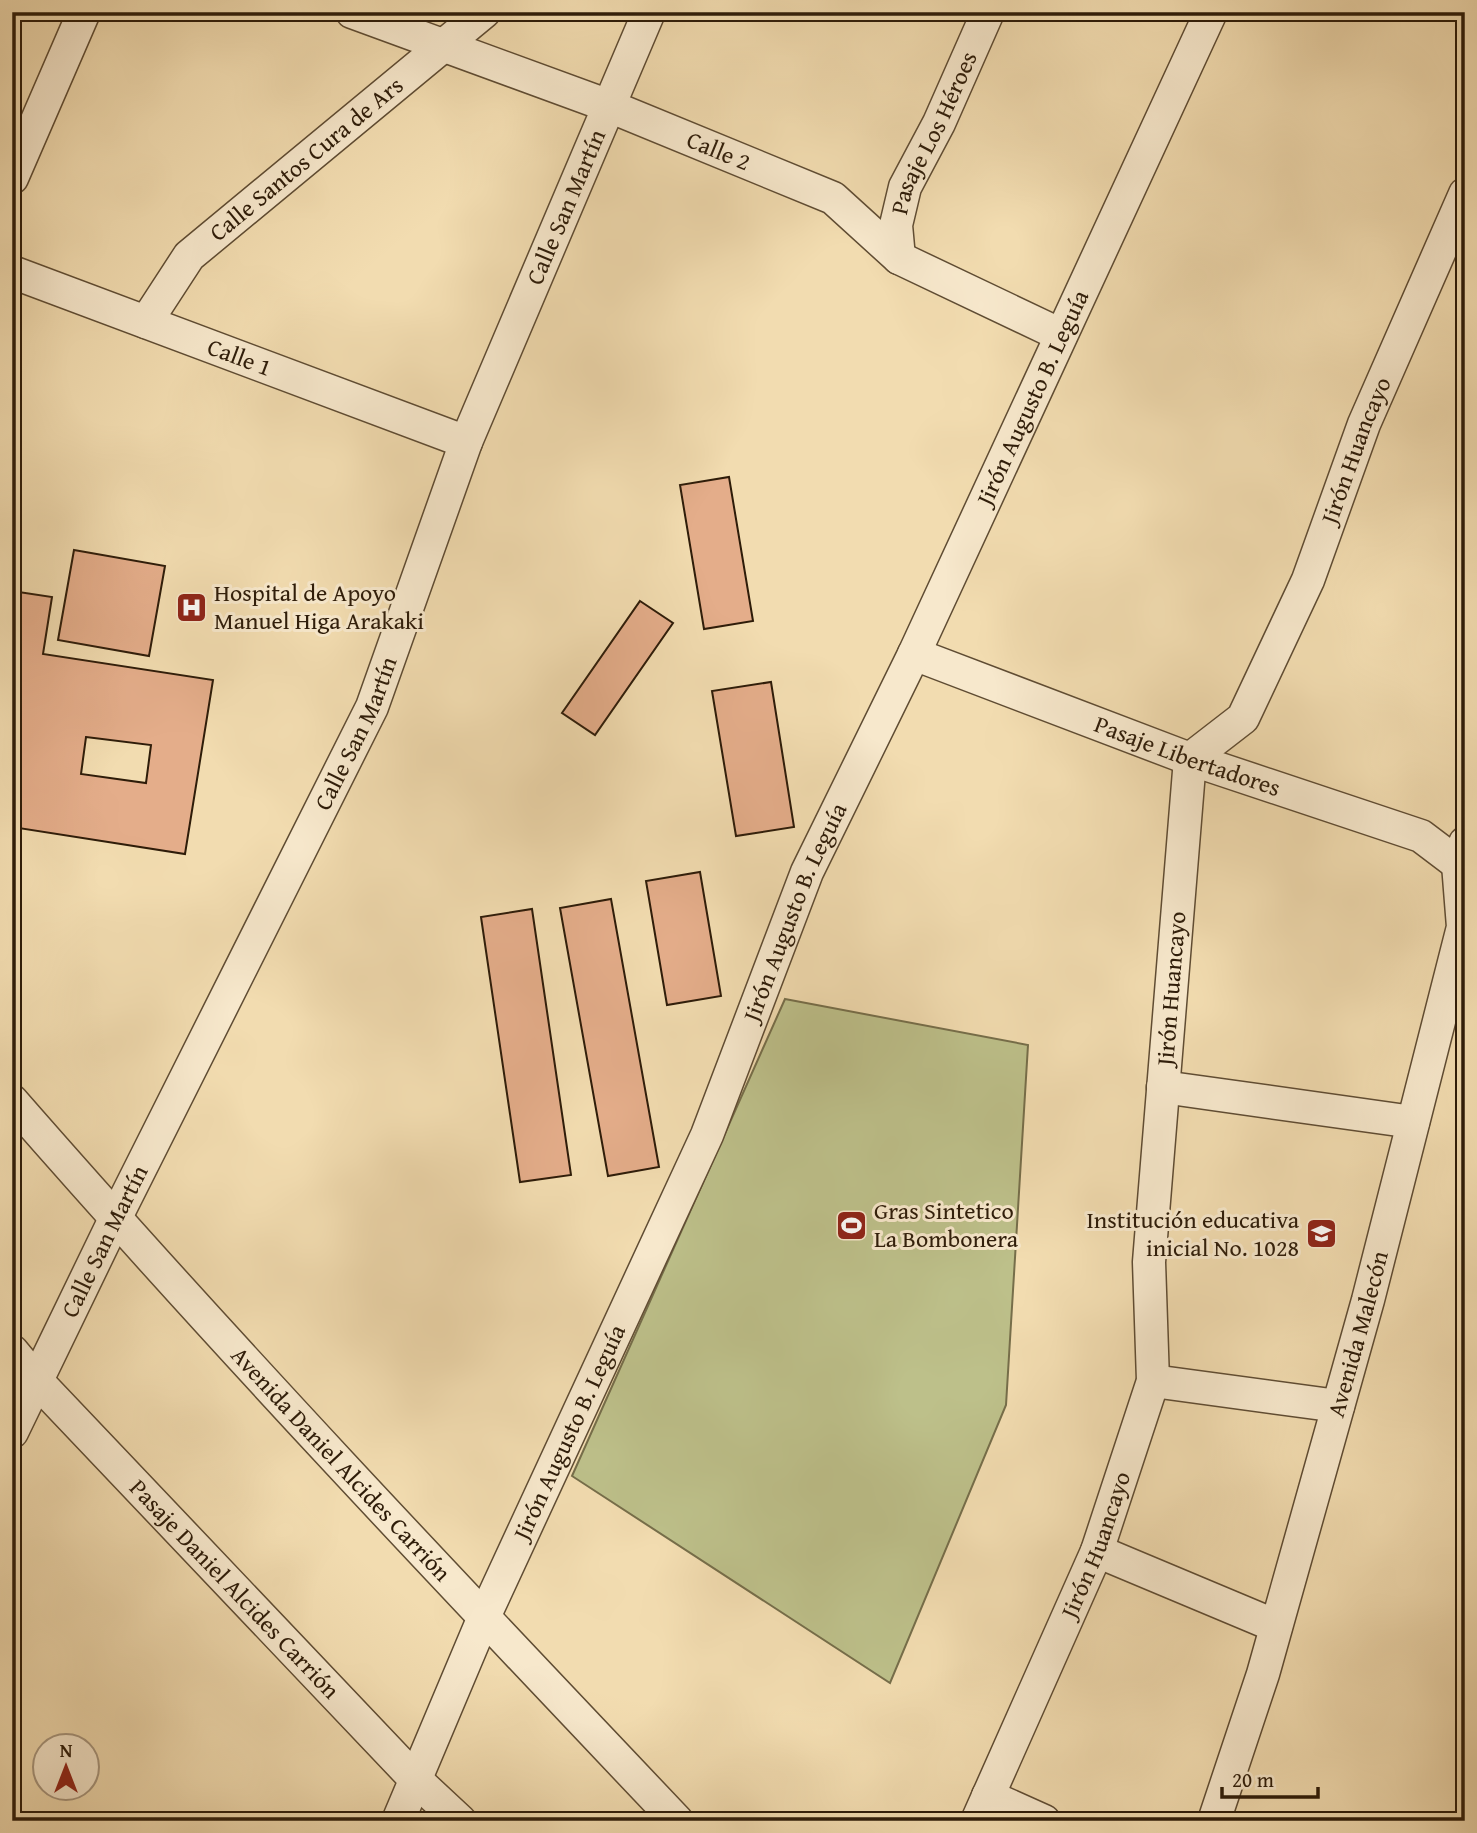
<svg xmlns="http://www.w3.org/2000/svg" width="1477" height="1833" font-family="'Gentium Book Plus',serif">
  <rect width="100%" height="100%" fill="#f2dcb0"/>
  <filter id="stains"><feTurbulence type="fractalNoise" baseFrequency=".00286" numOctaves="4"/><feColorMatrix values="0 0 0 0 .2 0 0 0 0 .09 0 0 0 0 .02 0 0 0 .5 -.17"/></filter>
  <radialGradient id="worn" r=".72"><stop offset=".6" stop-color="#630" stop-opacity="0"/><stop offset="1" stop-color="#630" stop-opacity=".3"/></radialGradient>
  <path fill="#bdc08a" stroke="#766e4a" stroke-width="2" d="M785,999L1028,1045L1006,1405L890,1683L572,1476Z"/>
  <g fill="#e4ad8a" stroke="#2e1c09" stroke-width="2" fill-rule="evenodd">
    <path d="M729,477L753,621L704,629L680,485Z"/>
    <path d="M74,550L165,566L149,656L58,640Z"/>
    <path d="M12,591L52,597L43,654L213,680L185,854L12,827ZM86,737L151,745L146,783L81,774Z"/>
    <path d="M640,601L673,623L595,735L562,713Z"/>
    <path d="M771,682L794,827L736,836L712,691Z"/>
    <path d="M700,872L721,996L667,1005L646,881Z"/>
    <path d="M611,899L659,1167L608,1176L560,908Z"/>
    <path d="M532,909L571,1175L520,1182L481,917Z"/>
  </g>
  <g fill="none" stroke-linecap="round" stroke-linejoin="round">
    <defs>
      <g id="minor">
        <path id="s1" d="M352,12L609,106L833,198L899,258L1061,335"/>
        <path d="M12,178L84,12"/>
        <path id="s2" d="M899,258L896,225L905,187L939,123L988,12"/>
        <path id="s3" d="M12,272L466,442"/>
        <path id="s4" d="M146,322L189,256L484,12"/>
        <path id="s5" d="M914,654L1190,759L1421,836L1458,864"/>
        <path d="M1163,1087L1413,1122"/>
        <path id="s6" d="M12,1101C227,1347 452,1584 677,1821"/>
        <path id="s7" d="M12,1351L37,1381L416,1780L460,1821"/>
        <path d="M1153,1381L1338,1406"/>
        <path id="s8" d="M12,1432L115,1219L372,707L466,442L649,12"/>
        <path d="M1097,1551L1276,1626"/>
        <path d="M988,1796L1044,1821"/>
        <path id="s9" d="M398,1821L484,1617L707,1135L807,872L914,654L1211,12"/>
        <path id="s10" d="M977,1821L1097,1551L1153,1381L1149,1262L1190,759L1243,718L1308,580L1364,424L1465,194"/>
        <path id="s11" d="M1214,1821L1263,1674L1368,1300L1463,927L1458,864L1465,843"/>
      </g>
    </defs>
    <use href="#minor" stroke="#5f4c33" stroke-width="35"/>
    <use href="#minor" stroke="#f7e8cc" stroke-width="32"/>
  </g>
  <defs>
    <symbol id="hospital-square" viewBox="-11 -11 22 22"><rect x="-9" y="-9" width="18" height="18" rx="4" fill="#8f2418" stroke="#f7e8cc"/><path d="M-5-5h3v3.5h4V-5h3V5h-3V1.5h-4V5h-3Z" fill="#fff"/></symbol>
    <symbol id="stadium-square" viewBox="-11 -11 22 22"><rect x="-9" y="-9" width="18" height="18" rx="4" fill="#8f2418" stroke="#f7e8cc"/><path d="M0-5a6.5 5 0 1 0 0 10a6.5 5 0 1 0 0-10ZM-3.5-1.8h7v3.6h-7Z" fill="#fff"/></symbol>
    <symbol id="school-square" viewBox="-11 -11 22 22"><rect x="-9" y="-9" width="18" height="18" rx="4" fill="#8f2418" stroke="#f7e8cc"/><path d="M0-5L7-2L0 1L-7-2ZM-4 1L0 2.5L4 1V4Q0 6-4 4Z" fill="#fff"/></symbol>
  </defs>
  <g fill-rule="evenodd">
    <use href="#hospital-square" x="174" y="590" width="35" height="35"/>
    <use href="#stadium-square" x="834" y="1208" width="35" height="35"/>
    <use href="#school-square" x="1304" y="1216" width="35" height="35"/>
  </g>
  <g text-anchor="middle" stroke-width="6" stroke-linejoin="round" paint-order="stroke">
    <g font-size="24" fill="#2e1c09" stroke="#f7e8cc">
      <text dy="8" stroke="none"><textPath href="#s2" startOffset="133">Pasaje Los Héroes</textPath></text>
      <text dy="8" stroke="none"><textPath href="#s1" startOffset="392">Calle 2</textPath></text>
      <text dy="8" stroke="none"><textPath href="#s4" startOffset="231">Calle Santos Cura de Ars</textPath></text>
      <text dy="8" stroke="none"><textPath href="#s8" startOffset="1346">Calle San Martín</textPath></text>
      <text dy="8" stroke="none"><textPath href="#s3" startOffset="243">Calle 1</textPath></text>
      <text dy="8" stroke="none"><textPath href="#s9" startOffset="1559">Jirón Augusto B. Leguía</textPath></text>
      <text dy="8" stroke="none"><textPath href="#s10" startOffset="1456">Jirón Huancayo</textPath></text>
      <text dy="8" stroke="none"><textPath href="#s8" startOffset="779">Calle San Martín</textPath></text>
      <text dy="8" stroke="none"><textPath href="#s5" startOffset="292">Pasaje Libertadores</textPath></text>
      <text dy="8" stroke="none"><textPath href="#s9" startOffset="992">Jirón Augusto B. Leguía</textPath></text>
      <text dy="8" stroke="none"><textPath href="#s10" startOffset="868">Jirón Huancayo</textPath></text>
      <text dy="8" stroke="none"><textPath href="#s8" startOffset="212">Calle San Martín</textPath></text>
      <text dy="8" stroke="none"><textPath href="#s11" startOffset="508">Avenida Malecón</textPath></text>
      <text dy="8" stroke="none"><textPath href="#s9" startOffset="425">Jirón Augusto B. Leguía</textPath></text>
      <text dy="8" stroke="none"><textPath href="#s6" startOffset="490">Avenida Daniel Alcides Carrión</textPath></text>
      <text dy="8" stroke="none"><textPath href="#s10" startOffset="301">Jirón Huancayo</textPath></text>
      <text dy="8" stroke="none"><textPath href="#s7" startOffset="326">Pasaje Daniel Alcides Carrión</textPath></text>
    </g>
    <g font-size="24" fill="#2e1c09" stroke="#f7e8cc" text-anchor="start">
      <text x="214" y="601">Hospital de Apoyo<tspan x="214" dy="28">Manuel Higa Arakaki</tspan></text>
      <text x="874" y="1219">Gras Sintetico<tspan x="874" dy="28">La Bombonera</tspan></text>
      <text x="1299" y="1228" text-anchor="end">Institución educativa<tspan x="1299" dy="28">inicial No. 1028</tspan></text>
    </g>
  </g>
  <rect width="1477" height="1833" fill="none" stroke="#f2dcb0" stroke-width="42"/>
  <rect x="14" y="14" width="1449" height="1805" fill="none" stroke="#2e1c09" stroke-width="3.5"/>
  <rect x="21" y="21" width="1435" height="1791" fill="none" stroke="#2e1c09" stroke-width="2"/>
  <g transform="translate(66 1767)"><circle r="33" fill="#f7e8cc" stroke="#a7967e" stroke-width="2"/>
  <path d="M0-5L12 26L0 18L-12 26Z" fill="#8f2418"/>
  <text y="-10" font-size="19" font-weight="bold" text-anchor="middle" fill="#2e1c09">N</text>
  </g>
  <path d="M1222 1787v10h96v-10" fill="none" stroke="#2e1c09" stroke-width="3.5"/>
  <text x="1232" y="1787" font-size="21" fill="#2e1c09" stroke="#f7e8cc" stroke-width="5" paint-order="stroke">20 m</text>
  <rect width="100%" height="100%" filter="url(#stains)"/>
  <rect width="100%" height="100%" fill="url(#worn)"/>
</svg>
